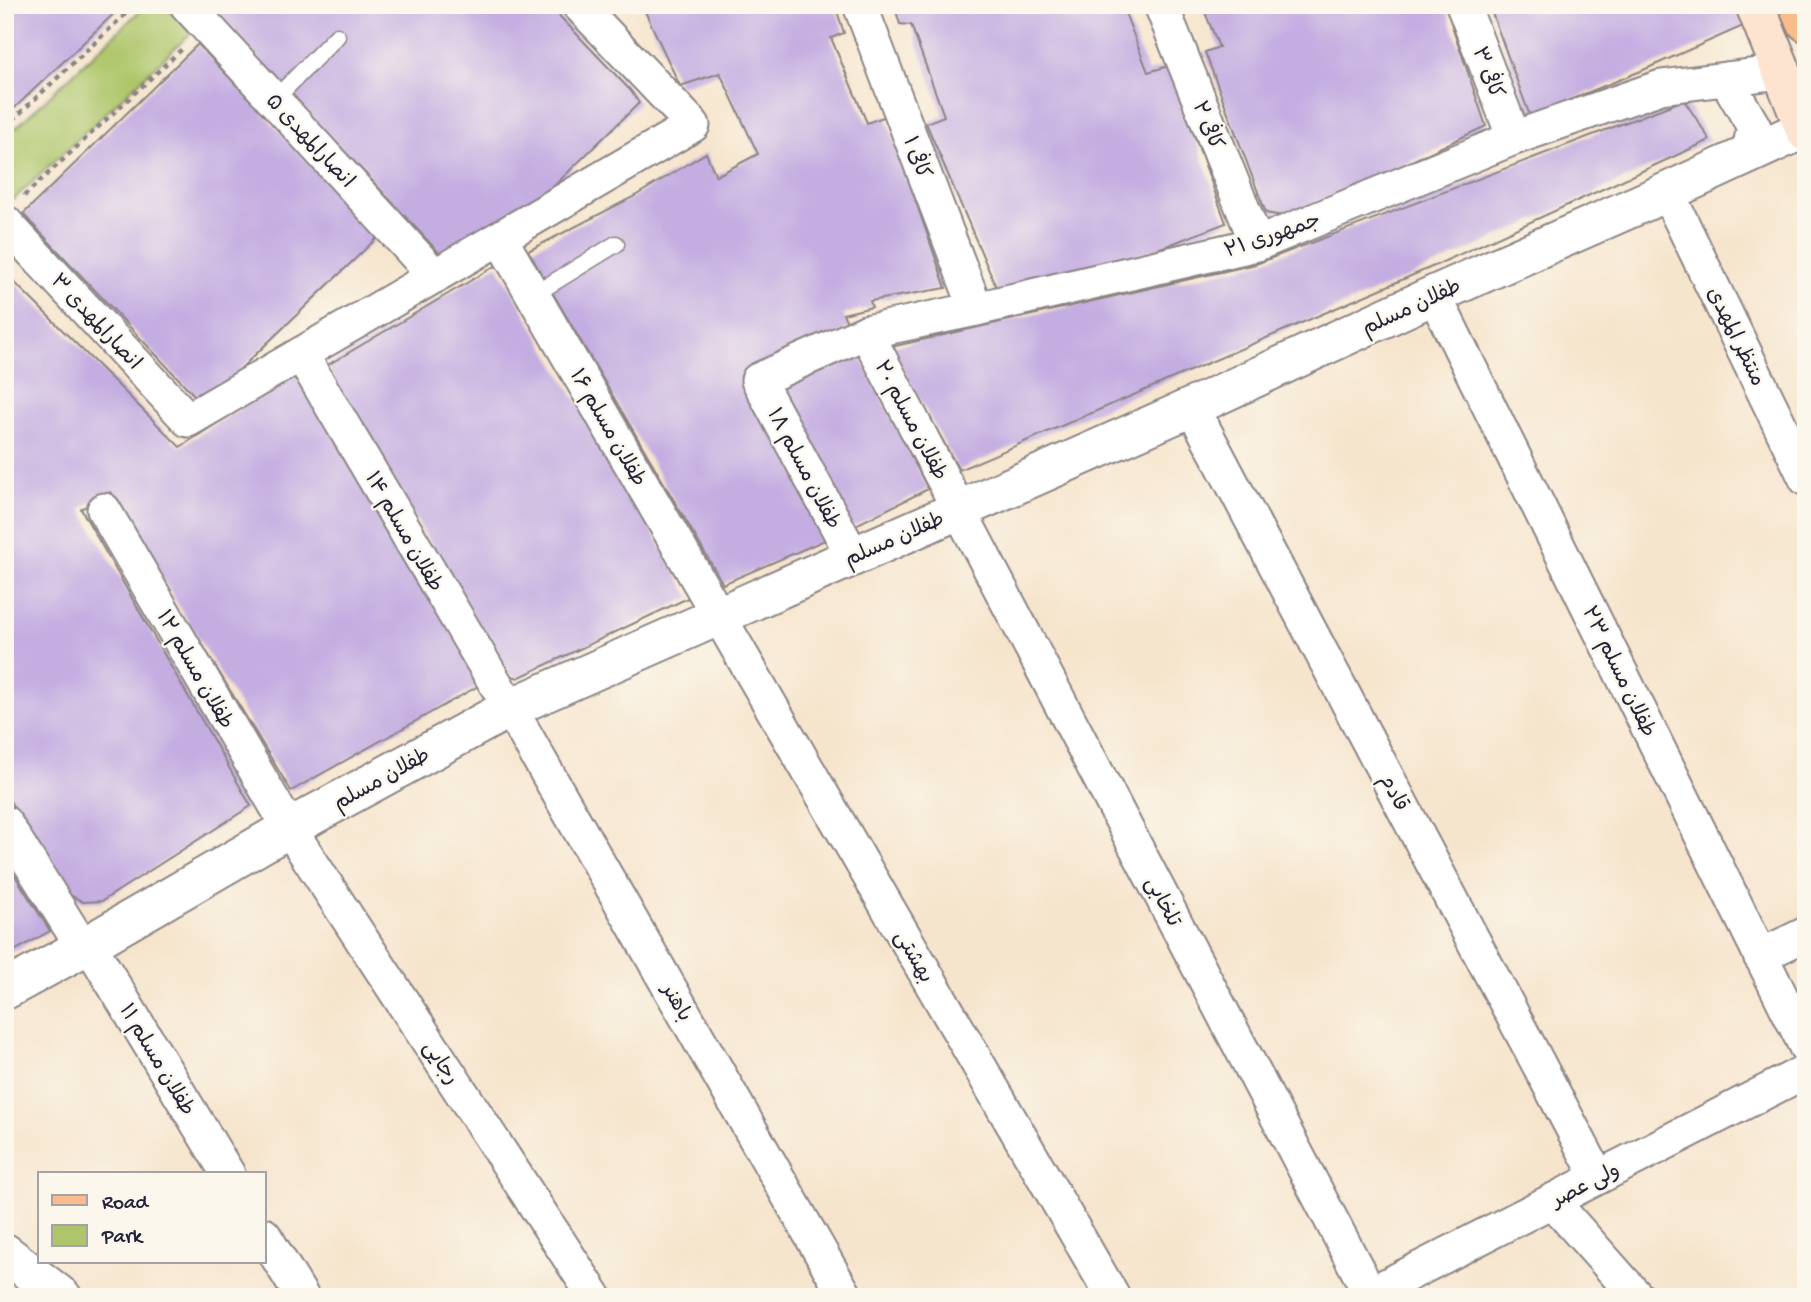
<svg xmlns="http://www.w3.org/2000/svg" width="1811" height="1302" font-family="'Gochi Hand','Playpen Sans Arabic',sans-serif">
  <rect width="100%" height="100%" fill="#fbf7ec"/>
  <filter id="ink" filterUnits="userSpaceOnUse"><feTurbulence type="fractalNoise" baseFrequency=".0143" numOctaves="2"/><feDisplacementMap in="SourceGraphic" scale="14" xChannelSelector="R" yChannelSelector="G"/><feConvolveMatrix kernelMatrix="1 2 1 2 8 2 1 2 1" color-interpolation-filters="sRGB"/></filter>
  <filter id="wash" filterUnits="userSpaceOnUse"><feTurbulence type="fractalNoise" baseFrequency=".00686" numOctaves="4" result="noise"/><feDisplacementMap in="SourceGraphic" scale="28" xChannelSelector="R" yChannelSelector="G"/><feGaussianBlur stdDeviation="1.57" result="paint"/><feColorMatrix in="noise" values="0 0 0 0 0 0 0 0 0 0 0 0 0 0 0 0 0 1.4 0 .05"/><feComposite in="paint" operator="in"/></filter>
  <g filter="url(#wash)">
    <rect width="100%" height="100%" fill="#f6e5cd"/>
    <path fill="#aec66b" stroke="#687453" stroke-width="2" d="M146,5H165L191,33L13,200L5,192V138Z"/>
    <g id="blocks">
      <g fill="#c4ade1">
        <path d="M5,5H123L5,117Z"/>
        <path d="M208,5H549L631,91L639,103L553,187L443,257Z"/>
        <path d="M642,5H835L844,33L831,38L867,123L886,116L946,288L870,301L872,307L843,314L850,328L745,377L832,537L723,584L528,251L635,196L706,153L716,176L758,154L720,73L680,86Z"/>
        <path d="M894,5H1122L1148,72L1169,66L1226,223L1166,246L1077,275L999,294L926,123L944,116L911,25L900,24Z"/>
        <path d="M1202,5H1445L1486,126L1380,176L1282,216L1266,213L1205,52L1219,47Z"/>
        <path d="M1489,5H1743L1750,23L1641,71L1530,116Z"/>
        <path d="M198,44L378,237L210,398L194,395L23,214Z"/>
        <path d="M1684,100L1710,140L1434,266L959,470L891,347L1256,264Z"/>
        <path d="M497,265L690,597L518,678L507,674L326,366Z"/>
        <path d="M5,273L180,447L296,372L482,684L291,791L110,492L81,509L251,806L102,901L83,902L66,893L5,793Z"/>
        <path d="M858,352L928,489L846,530L779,386Z"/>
        <path d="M5,860L50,931L5,956Z"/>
      </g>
    </g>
  </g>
  <g filter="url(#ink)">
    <use href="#blocks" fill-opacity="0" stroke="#8c8484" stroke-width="2"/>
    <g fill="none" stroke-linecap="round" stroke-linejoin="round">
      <defs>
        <g id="service">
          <path d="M274,100L337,36"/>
          <path d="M533,295L616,244"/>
        </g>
        <g id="minor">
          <path d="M187,5L435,276"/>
          <path d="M860,5L976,309"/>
          <path d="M1161,5L1257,244"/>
          <path d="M1463,5L1514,138"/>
          <path d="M1726,79L1754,127L1748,155"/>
          <path d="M1667,192L1806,479"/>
          <path d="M5,222L188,420L693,125L579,5"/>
          <path d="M500,238L1113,1297"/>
          <path d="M1434,295L1806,1047"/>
          <path d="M866,332L1370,1294"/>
          <path d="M301,354L510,708L846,1297"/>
          <path d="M1192,407L1598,1177"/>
          <path d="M104,510L289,828L595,1297"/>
          <path d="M853,556L758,380L866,332L976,309L1257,244L1514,138L1661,87L1781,72"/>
          <path d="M5,823L83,948"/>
          <path d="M89,944L228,1174"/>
          <path d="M1760,956L1806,934"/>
          <path d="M1552,1201L1637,1297"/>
          <path d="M264,1235L302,1297"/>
          <path d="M1364,1297L1806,1071"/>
        </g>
        <g id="tertiary">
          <path d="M5,990L89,944L289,828L510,708L1192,407L1434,295L1667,192L1804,129"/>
          <path d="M5,1253L62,1297"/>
        </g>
        <path id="secondary" d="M1755,5L1806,132"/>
        <path id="primary" d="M1798,5L1806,22"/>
      </defs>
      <use href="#service" stroke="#8c8484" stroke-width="19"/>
      <use href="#minor" stroke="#8c8484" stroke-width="37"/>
      <use href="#tertiary" stroke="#8c8484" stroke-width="42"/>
      <use href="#secondary" stroke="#8c8484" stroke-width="42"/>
      <use href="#primary" stroke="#8c8484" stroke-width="42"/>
      <g stroke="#8c8484" stroke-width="4.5" stroke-dasharray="5 5" stroke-linecap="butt">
        <path d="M5,127L135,5"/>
        <path d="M24,196L182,49"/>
      </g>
      <use href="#service" stroke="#fff" stroke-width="16"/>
      <use href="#minor" stroke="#fff" stroke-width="33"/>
      <use href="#tertiary" stroke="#fff" stroke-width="38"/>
      <use href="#secondary" stroke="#fde4d0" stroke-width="38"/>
      <use href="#primary" stroke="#f9bc8a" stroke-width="38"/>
    </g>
  </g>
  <g text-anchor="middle" stroke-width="5" stroke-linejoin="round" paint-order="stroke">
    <g font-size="21" fill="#22223b" stroke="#fbf7ec">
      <text transform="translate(1489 72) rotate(69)" y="7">کافی ۳</text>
      <text transform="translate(1209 125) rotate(68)" y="7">کافی ۲</text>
      <text transform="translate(311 140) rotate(47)" y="7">انصارالمهدی ۵</text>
      <text transform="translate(918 157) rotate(69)" y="7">کافی ۱</text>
      <text transform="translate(1272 234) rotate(-19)" y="7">جمهوری ۲۱</text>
      <text transform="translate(1411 306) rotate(-25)" y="7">طفلان مسلم</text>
      <text transform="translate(97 321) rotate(47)" y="7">انصارالمهدی ۳</text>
      <text transform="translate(1737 336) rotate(64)" y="7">منتظر المهدی</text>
      <text transform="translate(912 420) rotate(62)" y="7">طفلان مسلم ۲۰</text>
      <text transform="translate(609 427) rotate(60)" y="7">طفلان مسلم ۱۶</text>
      <text transform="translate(805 468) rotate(62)" y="7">طفلان مسلم ۱۸</text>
      <text transform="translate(405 531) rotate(60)" y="7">طفلان مسلم ۱۴</text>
      <text transform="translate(894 538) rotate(-24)" y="7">طفلان مسلم</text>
      <text transform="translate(196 669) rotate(60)" y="7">طفلان مسلم ۱۲</text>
      <text transform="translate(1620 671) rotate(64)" y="7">طفلان مسلم ۲۳</text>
      <text transform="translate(381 778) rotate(-29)" y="7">طفلان مسلم</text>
      <text transform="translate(1395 792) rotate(62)" y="7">قادم</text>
      <text transform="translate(1164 901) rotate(62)" y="7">تلخابی</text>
      <text transform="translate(915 956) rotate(60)" y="7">بهشتی</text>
      <text transform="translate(678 1002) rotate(60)" y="7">باهنر</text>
      <text transform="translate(158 1059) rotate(59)" y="7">طفلان مسلم ۱۱</text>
      <text transform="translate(442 1062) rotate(57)" y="7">رجایی</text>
      <text transform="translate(1585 1184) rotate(-27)" y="7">ولی عصر</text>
    </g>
  </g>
  <rect width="1811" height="1302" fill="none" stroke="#fbf7ec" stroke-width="28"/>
  <rect x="38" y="1172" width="228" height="91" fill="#fbf7ec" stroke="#a4a2a5" stroke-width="2"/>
  <rect x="52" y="1195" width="35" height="10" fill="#f9bc8a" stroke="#a4a2a5" stroke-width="2"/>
  <text x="102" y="1208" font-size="21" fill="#22223b">Road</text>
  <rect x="52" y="1225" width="35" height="21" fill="#aec66b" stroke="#a4a2a5" stroke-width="2"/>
  <text x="102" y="1242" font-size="21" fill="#22223b">Park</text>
</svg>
